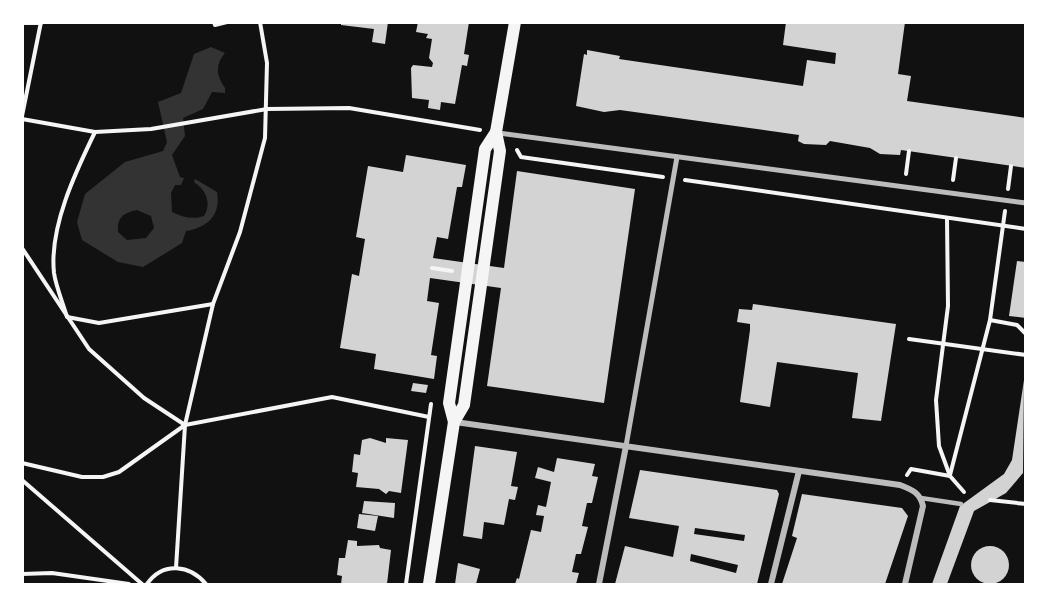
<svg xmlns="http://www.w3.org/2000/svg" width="1048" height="607" font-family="'Fira Sans',sans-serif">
  <rect width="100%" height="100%" fill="#111"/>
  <path fill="#333" fill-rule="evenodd" d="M211,47L225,53C216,63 215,75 225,88V93L212,92L203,109L183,118L185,136L172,155L180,177L184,178L181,185H175L171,193L172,212C182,217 193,220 204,216C212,203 206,190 194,182L195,179L217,192C221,215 208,227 186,231L182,243L143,267L118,262L82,240L77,222L85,194L125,162L163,151L167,142L158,102L181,93L194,54ZM137,210L151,216L154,228L146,238L127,240L118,232C117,217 123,213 137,210Z"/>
  <g fill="#d3d3d3" fill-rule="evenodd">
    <path d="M341,22H388L385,44L372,42L374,29L341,25Z"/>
    <path d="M418,22H469L464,54L469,55L467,66L462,65L455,104L441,102L440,110L428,108L429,100L412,98L411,68L413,65L432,67L433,63L429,58L432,39L426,38L428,34L416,32Z"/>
    <path d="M786,22H905L898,74L911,76L907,101L1026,118V168L901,150L900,155L880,154L870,148L830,141L826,145L804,144L798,141L799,135L620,110L604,112L576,106L584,54L587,55V50L620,56L619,59L803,86L807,60L835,64L836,53L783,45Z"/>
    <path d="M406,155L466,165L462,187H457L448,239L437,237L433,258L504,268L517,171L635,189L604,403L487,386L501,288L430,278L427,301L439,303L431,355L437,356L434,379L374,369L376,354L340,348L352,274L359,276L365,239L356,237L368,166L403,172Z"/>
    <path d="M1017,261L1026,262V318L1009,316Z"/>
    <path d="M753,304L896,324L881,421L852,418L858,373L777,362L770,407L740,402L750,330V324L737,322L739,309L752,310Z"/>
    <path d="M1024,380L1023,473L1006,493L974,511L947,584H932L960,506L1004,474L1012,460Z"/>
    <path d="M413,383L428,385L426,393L411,391Z"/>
    <path d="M370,438L386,443V438L408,440L401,493L389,491L386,494L379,489L356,487L358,473L352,472L354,454L360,455L362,440Z"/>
    <path d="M475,446L517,452L511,486L518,487L515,500L509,499L504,525L484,522L482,539L463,536Z"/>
    <path d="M557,458L595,464L592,476L598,477L592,503H587L582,526L588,527L581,554H576L572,572L579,573L576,584H515L517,578L519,579L531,530L541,532L544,516L536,515L538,505L546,507L551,482L535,478L538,467L554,472Z"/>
    <path d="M640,470L777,490L779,494L757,584H615L625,546L673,557L679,526L629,518ZM695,528L745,535L744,541L694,534ZM691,554L738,565L736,573L690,561Z"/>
    <path d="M802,494L902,508L908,516L885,584H782L797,538L792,536Z"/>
    <path d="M364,501L395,503L394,518L362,513Z"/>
    <path d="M359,514L378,516L375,531L357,528Z"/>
    <path d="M348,540L357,541V546L379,545L380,548L391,550L387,584H341L342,576L337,575L339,558H345Z"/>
    <circle cx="990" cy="565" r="19"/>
    <path d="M458,563L480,569L476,584H455Z"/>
  </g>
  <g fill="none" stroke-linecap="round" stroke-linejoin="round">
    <g stroke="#f5f5f5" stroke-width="4">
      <path d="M214,22L215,25L227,22"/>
      <path d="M22,23H41"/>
      <path d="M22,116L41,22"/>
      <path d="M22,119L95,132L151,129L267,109L349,108L480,130"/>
      <path d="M95,132C76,171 49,227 54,273C56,287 63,303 67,317L99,323L213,304"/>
      <path d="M517,150L521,157L663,177"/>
      <path d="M906,174L909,151"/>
      <path d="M685,180L1026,229"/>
      <path d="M953,180L956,158"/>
      <path d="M1008,189L1011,166"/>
      <path d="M947,218L948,306L936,400L939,446L950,476"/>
      <path d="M22,248L89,349L144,398L185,425"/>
      <path d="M432,268L452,271"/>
      <path d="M990,320L1005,211"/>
      <path d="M909,339L1026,355"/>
      <path d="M22,463L82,477H103L119,472L185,425L332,397L429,417"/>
      <path d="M907,475L911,469L950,476L964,492"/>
      <path d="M950,475L990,320L1017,325L1026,334"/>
      <path d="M22,480L142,584"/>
      <path d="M990,500L1026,504"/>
      <path d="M176,568L185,425L213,304L240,232L265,138L267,63L260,22"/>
      <path d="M22,574L52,573L129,584"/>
      <path d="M147,584C163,561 190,565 206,584"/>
      <path d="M406,584L431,404"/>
    </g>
    <path stroke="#bcbcbc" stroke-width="4.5" d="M921,498L961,504"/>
    <g stroke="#bcbcbc" stroke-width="5">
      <path d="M498,133L1026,203"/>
      <path d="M626,446L677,157"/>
    </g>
    <g stroke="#bcbcbc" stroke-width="6">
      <path d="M455,422L900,485C913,490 920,493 923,506L905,584"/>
      <path d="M599,584L626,446"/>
      <path d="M771,584L799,471"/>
    </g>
    <g stroke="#f5f5f5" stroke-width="12">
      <path d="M454,422L449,403L485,149L496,132L515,22"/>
      <path d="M429,584L454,422L464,405L500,151L496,132"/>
    </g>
  </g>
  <rect width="1048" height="607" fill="none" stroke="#ffffff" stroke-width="48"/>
</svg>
